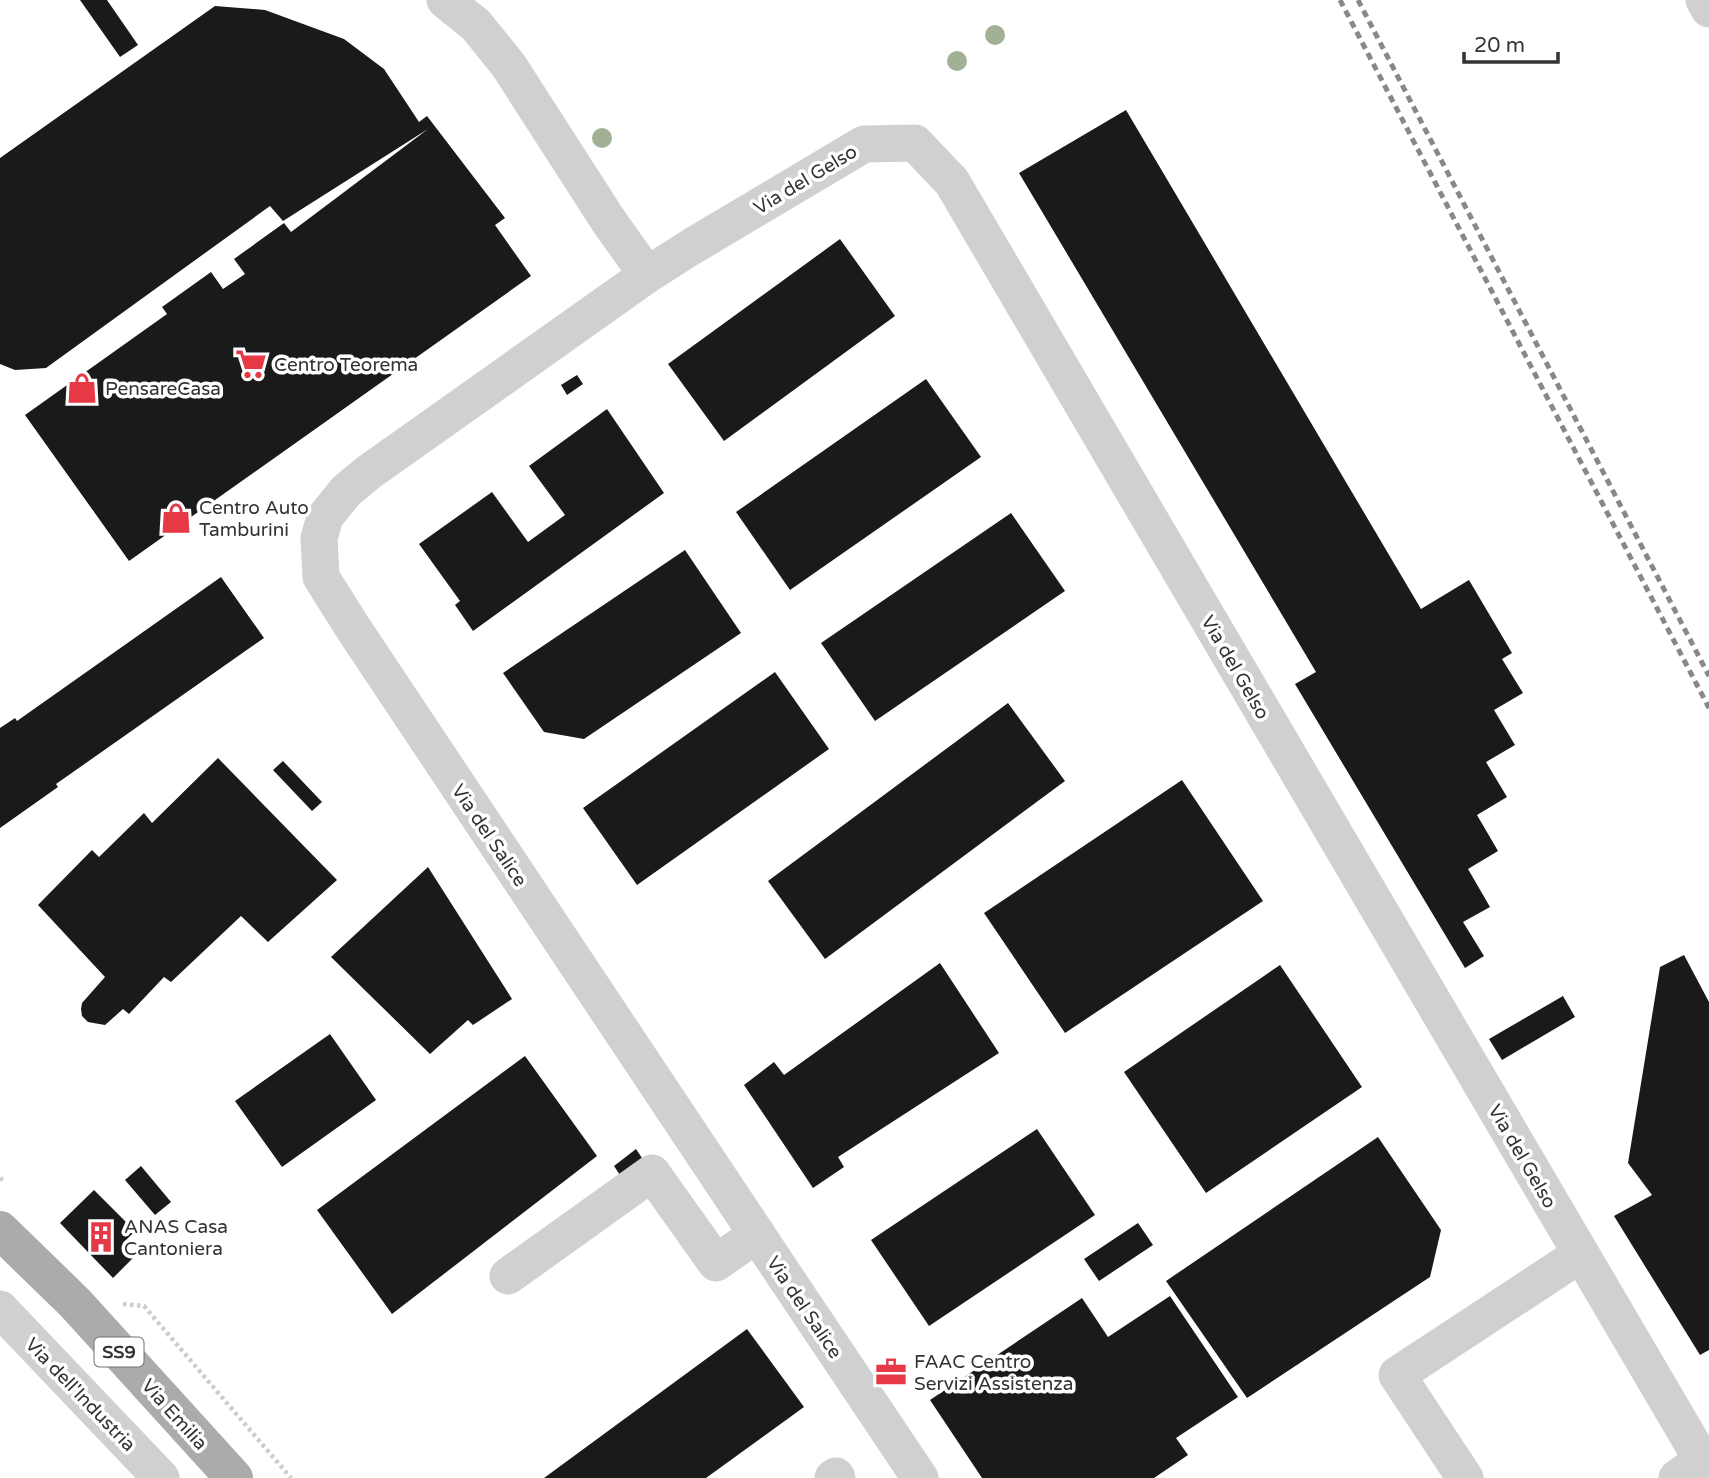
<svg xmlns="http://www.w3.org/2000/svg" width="1709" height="1478" font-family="'Varela Round',sans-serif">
  <rect width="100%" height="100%" fill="#fff"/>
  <g fill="#1a1a1a">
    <path d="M80,0H107L138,45L120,57Z"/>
    <path d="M215,6L265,10L344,39L384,69L419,122L427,116L505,218L495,225L531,276L129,561L25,415L167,314L162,307L211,272L223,289L245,274L234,259L284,223L291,232L428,129L283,221L270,206L46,368L15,370L0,364V158Z"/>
    <path d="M1126,110L1421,609L1469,580L1512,653L1502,659L1523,693L1494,710L1515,745L1486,762L1507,797L1477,815L1498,851L1468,869L1490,907L1463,922L1484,956L1465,968L1295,684L1316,672L1019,173Z"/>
    <path d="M840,239L895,316L724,441L668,364Z"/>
    <path d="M577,375L583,384L567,395L561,385Z"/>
    <path d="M926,379L981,457L790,590L736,512Z"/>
    <path d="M607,409L664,493L473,631L455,605L460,601L419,544L492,492L528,542L565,515L529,466Z"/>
    <path d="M1011,513L1065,591L875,721L821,643Z"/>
    <path d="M685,550L741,633L584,739L544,732L503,673Z"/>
    <path d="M221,577L264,638L56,784L58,787L0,828V728L15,718L17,721Z"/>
    <path d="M775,672L829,749L637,885L583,808Z"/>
    <path d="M1008,703L1065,781L825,959L768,881Z"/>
    <path d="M218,758L337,880L268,942L241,916L171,982L164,977L129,1014L123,1009L105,1025L88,1022L82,1016L81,1009L82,1003L105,977L38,905L92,850L99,857L144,813L152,823Z"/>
    <path d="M283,761L322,802L312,811L273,770Z"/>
    <path d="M1182,780L1263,901L1065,1033L984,913Z"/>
    <path d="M428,867L512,999L473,1025L468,1020L430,1054L331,957Z"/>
    <path d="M1684,955L1709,1002V1350L1700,1355L1614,1216L1652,1195L1628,1163L1660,967Z"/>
    <path d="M940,963L999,1053L838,1157L844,1167L813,1188L744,1085L774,1062L784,1075Z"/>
    <path d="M1280,965L1362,1087L1206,1193L1124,1072Z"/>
    <path d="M1563,996L1575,1017L1502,1060L1489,1039Z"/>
    <path d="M330,1034L376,1100L282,1167L235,1101Z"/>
    <path d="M525,1056L597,1156L392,1314L317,1210Z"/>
    <path d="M1037,1129L1095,1215L929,1326L871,1240Z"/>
    <path d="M1378,1137L1441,1230L1430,1277L1247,1398L1166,1281Z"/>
    <path d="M636,1149L644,1161L622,1178L614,1166Z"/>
    <path d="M141,1166L171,1202L155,1215L125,1180Z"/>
    <path d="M94,1190L135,1231L123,1243L135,1256L113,1278L60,1223Z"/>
    <path d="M1138,1223L1153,1245L1099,1281L1084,1259Z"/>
    <path d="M1170,1296L1238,1397L1176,1438L1188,1455L1154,1478H982L930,1400L1082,1298L1108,1337Z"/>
    <path d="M747,1329L804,1407L706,1478H544Z"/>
  </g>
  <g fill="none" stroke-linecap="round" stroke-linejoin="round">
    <g stroke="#cdcdcd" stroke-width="4.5" stroke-dasharray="3.5 3.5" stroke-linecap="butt">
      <path d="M0,1178L3,1180"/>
      <path d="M123,1304L144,1306L291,1478"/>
    </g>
    <g stroke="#d0d0d0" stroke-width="37">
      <path d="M445,0L476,25L509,66L608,220L647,275"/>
      <path d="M1704,0L1709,9"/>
      <path d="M508,1276L652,1173L716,1263L757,1234"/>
      <path d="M0,1309L161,1478"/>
      <path d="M833,1478L836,1476L837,1478"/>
      <path d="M920,1478L784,1275L353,628L321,577L319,538L325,517L346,491L369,472L647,275L691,247L864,144L915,143L952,182L1702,1460"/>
      <path d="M1465,1478L1397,1375L1581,1254"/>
      <path d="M1677,1478L1709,1455"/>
    </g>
    <path stroke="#ababab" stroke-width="38" d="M0,1230L75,1303L234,1478"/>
    <g stroke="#888" stroke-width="5" stroke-dasharray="7 5" stroke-linecap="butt">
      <path d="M1340,0L1709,708"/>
      <path d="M1358,0L1709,676"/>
    </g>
  </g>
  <g fill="#a2b095">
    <circle cx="995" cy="35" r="10"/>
    <circle cx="957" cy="61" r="10"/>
    <circle cx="602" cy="138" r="10"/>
  </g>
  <defs>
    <symbol id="supermarket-bare" viewBox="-9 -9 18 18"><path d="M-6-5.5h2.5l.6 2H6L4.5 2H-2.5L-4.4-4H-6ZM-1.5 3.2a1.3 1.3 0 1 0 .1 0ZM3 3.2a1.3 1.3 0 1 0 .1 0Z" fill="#e63946" stroke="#fff" stroke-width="2.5" paint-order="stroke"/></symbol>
    <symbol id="shop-bare" viewBox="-9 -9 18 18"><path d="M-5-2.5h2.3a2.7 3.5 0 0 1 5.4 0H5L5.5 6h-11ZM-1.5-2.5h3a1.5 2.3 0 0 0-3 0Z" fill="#e63946" stroke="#fff" stroke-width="2.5" paint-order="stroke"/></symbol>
    <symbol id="building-bare" viewBox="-9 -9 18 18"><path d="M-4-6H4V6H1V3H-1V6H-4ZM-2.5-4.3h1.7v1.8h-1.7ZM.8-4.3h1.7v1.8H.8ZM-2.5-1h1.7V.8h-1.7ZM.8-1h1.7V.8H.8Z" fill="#e63946" stroke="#fff" stroke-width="2.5" paint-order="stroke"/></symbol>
    <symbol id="office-bare" viewBox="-9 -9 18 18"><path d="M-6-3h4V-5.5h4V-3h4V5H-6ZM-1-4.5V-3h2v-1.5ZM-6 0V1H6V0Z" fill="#e63946" stroke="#fff" stroke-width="2.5" paint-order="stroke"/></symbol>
  </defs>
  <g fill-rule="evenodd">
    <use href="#supermarket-bare" x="229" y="342" width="44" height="44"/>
    <use href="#shop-bare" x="60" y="366" width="44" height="44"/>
    <use href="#shop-bare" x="154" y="496" width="44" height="44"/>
    <use href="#building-bare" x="79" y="1215" width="44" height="44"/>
    <use href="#office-bare" x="869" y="1350" width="44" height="44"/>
  </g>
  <g text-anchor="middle" stroke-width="7" stroke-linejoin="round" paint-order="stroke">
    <rect fill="#fff" stroke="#707070" stroke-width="2" x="94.5" y="1337.5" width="49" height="29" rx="5"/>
    <g font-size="18" font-weight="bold" fill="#333">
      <text x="119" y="1358">SS9</text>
    </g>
    <g font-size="19" fill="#333" stroke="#fff">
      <text transform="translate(805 179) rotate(-31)" y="7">Via del Gelso</text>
      <text transform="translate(1236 667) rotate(60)" y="7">Via del Gelso</text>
      <text transform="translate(490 835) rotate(56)" y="7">Via del Salice</text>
      <text transform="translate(1523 1156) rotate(60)" y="7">Via del Gelso</text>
      <text transform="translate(805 1307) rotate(56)" y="7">Via del Salice</text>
      <text transform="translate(81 1394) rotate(46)" y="7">Via dell'Industria</text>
      <text transform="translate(175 1414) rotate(48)" y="7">Via Emilia</text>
    </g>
    <g font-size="19" fill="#333" stroke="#fff" text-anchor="start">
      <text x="274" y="371">Centro Teorema</text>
      <text x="105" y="395">PensareCasa</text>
      <text x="199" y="514">Centro Auto<tspan x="199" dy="22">Tamburini</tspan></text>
      <text x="124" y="1233">ANAS Casa<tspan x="124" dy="22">Cantoniera</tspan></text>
      <text x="914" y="1368">FAAC Centro<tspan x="914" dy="22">Servizi Assistenza</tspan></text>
    </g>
  </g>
  <path d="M1464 52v10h94v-10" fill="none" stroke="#333333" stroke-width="3.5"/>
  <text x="1474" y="52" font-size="21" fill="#333333" stroke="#ffffff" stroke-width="5" paint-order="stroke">20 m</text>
</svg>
